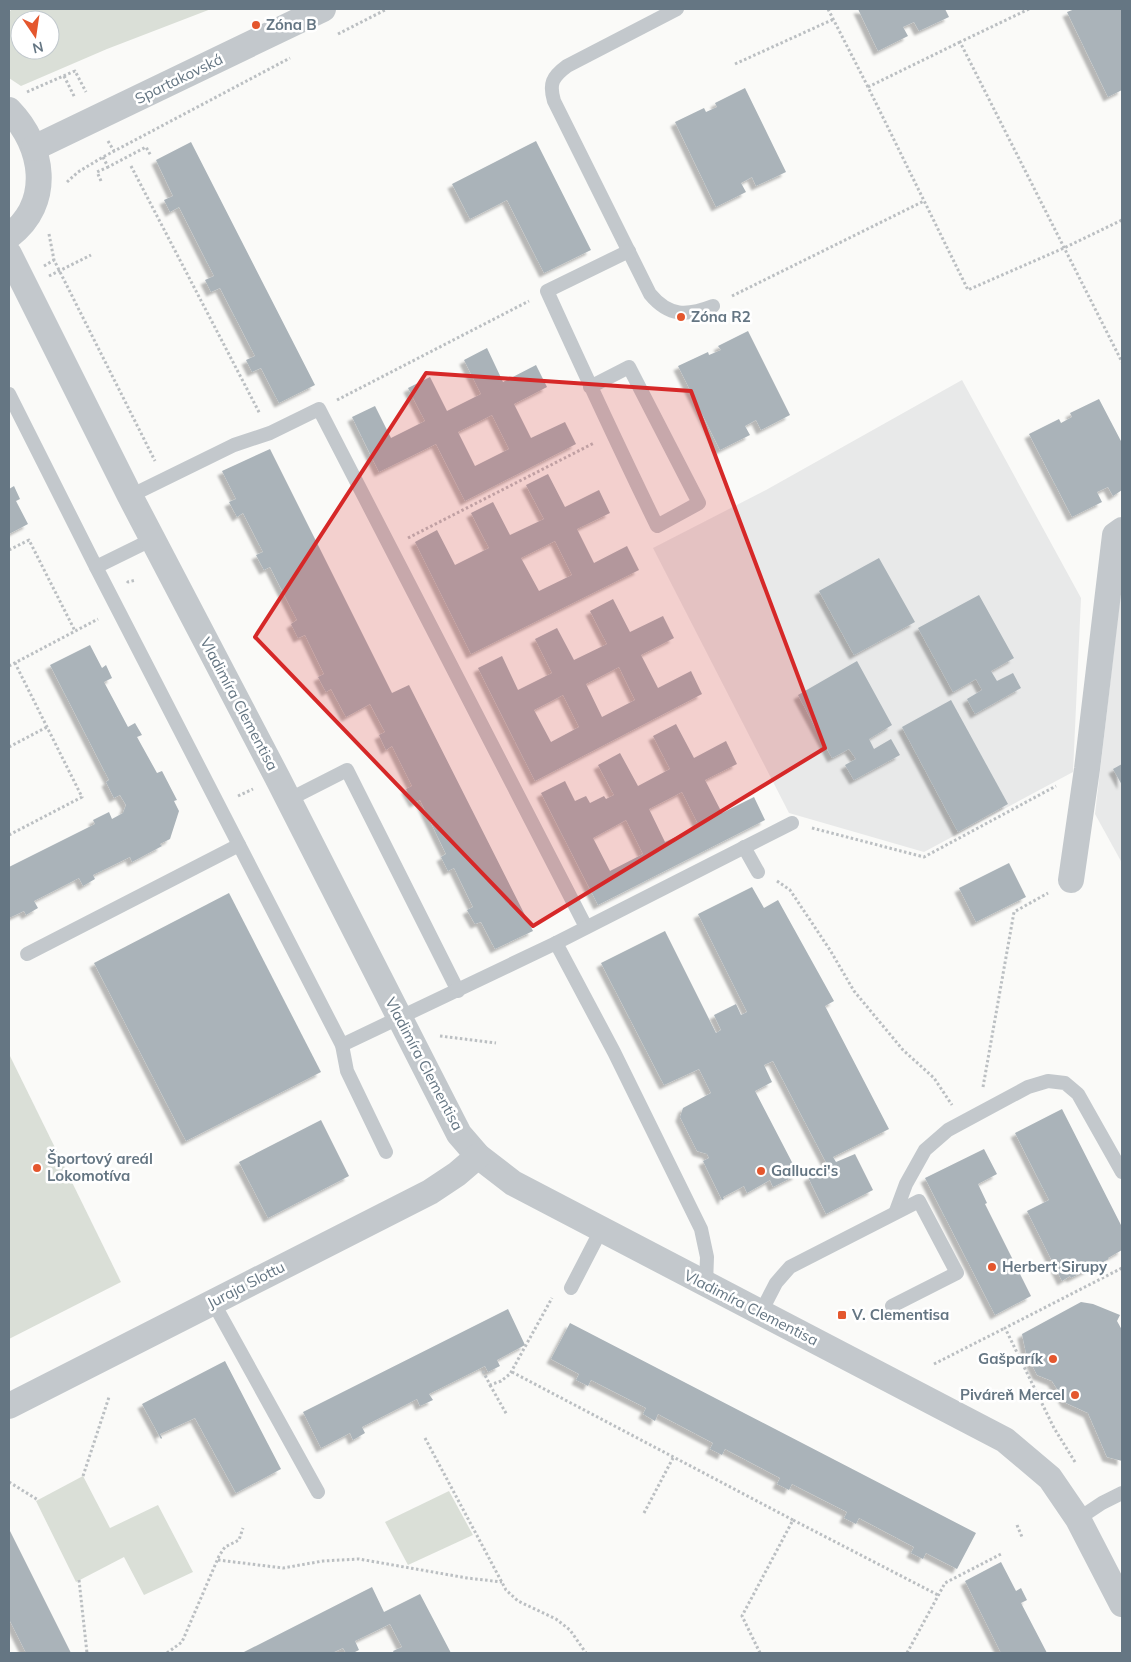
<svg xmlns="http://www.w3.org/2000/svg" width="1131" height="1662" font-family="Mulish,sans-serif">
  <defs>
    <filter id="shadow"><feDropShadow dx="-4.5" dy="4.5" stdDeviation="1" flood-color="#0004"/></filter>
  </defs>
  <rect width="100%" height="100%" fill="#fafaf8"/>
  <g fill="#e8e9e9">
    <path d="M962,380L1081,598L1073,772L924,852L789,813L653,548L766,490Z"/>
    <path d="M1122,581V863L1095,814Z"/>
  </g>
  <g fill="#dadfd7" fill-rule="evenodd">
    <path d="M12,9H211L107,49L21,86L9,78V12ZM20,20H50V50H20Z"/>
    <path d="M9,1054L121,1282L9,1339Z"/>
    <path d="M83,1476L110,1528L158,1505L193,1572L144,1595L124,1557L76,1582L36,1501Z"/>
    <path d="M449,1491L473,1535L408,1565L385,1522Z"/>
  </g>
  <g fill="#aab3b9" fill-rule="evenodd" filter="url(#shadow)">
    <path d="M858,9H945L949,17L919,31L914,22L903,27L908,36L878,51Z"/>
    <path d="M1075,9H1122V90L1108,97L1067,12Z"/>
    <path d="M745,88L786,172L756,186L752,177L741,183L746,192L716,207L675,122L704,108L706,112L717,107L715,103Z"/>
    <path d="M536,141L591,250L544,273L507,200L470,219L452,184Z"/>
    <path d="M191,142L315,385L279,403L261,368L252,372L246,360L255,356L220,288L211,292L205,280L214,276L179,207L170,212L164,200L173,196L156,160Z"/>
    <path d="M748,331L790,415L761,430L756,420L745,426L750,435L720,450L678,366L708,352L709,355L721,350L718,346Z"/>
    <path d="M487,348L503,382L536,365L547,387L514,404L531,438L565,422L576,444L465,501L436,444L379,472L352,417L375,406L391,438L425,421L408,388L430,377L447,411L481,394L464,360ZM492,415L509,449L475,466L458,432Z"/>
    <path d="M1099,399L1122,443V490L1113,496L1108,487L1097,492L1102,502L1072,517L1029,434L1059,419L1061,423L1072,417L1070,413Z"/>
    <path d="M270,449L392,693L409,685L533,931L495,949L481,922L475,924L467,910L473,907L454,868L448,871L441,857L446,854L420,800L414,803L406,789L412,786L392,746L386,750L379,735L385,732L370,704L346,717L331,689L326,692L318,677L324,674L305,635L298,638L291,624L297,620L270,567L264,570L256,555L263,552L243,513L237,517L229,502L236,499L222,471Z"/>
    <path d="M548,474L565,507L599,490L610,513L577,529L594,563L627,546L639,570L471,654L415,542L437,530L455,565L489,548L471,513L493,502L510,535L544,519L526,485ZM555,541L572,575L539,591L521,558Z"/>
    <path d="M14,486L20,499L16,501L28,524L9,534V489Z"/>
    <path d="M879,558L915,622L854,655L819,591Z"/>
    <path d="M979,595L1014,658L991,671L997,681L1013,673L1021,688L975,714L967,699L982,690L976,679L953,692L918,628Z"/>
    <path d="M613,599L630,632L663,616L674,638L641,655L658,688L691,671L702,694L535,781L478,668L502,656L518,690L552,673L535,639L557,628L574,660L607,644L590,611ZM619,667L635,700L602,717L586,684ZM563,695L579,727L551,742L534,710Z"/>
    <path d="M90,645L102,668L106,665L112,678L104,682L128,727L135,723L142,735L137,737L157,773L162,771L177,800L174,801L179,811L170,839L160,844L162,846L132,862L130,857L93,875L95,879L83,886L79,878L34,901L38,908L26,915L24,911L9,918V867L95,824L93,820L109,812L112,819L123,813L126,805L120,795L114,798L106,782L109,780L50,665Z"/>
    <path d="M857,661L892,725L869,739L874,749L891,739L900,755L854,780L845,765L856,759L849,749L832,758L798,695Z"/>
    <path d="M951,700L1008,804L958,832L902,727Z"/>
    <path d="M676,724L694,758L726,741L737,764L705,780L722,813L754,797L765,820L598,905L541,793L565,781L575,801L586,796L590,803L604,796L606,799L614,795L598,765L620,753L638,786L670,769L653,736ZM682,792L699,826L665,842L649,809ZM626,820L643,854L610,871L593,838Z"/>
    <path d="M1122,764V785L1113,769Z"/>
    <path d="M1009,863L1026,897L976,922L959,888Z"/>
    <path d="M752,887L764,908L778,900L834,1001L825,1006L889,1129L833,1157L836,1162L855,1154L873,1190L826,1214L808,1177L828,1166L773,1061L764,1065L772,1082L755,1091L795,1168L794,1169L797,1175L773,1187L770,1180L747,1193L744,1186L723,1197L724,1199L722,1200L703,1161L709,1158L707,1154L697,1151L680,1117L683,1108L711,1093L699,1069L664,1085L601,963L665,931L716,1033L721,1030L714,1015L736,1004L741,1015L747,1012L698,914Z"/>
    <path d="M229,893L321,1072L186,1141L94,963Z"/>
    <path d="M1062,1109L1122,1227V1250L1108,1258L1109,1259L1071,1278L1070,1276L1062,1281L1027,1211L1049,1200L1015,1133Z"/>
    <path d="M321,1120L349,1176L268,1218L239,1162Z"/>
    <path d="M984,1149L997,1174L978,1184L987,1203L985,1204L1031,1296L995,1315L925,1178Z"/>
    <path d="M1081,1302L1093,1304L1120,1315L1117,1321L1122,1330V1461L1107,1457L1088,1413L1066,1403L1052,1381L1037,1375L1026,1353L1022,1334Z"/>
    <path d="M508,1309L525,1345L497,1360L500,1366L488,1372L485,1366L429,1394L433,1400L420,1406L417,1399L362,1427L365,1433L353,1440L350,1433L321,1448L303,1412Z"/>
    <path d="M570,1323L976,1533L957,1569L926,1553L923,1559L911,1553L914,1547L859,1518L856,1524L844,1518L847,1512L792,1484L789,1490L777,1484L780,1478L725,1449L722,1455L710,1449L713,1443L658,1414L655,1421L643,1414L646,1408L591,1380L588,1386L576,1380L579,1374L551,1359Z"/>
    <path d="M225,1361L281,1469L236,1493L195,1418L160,1434L162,1438L161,1439L142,1404Z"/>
    <path d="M9,1529L71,1653H26L9,1619Z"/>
    <path d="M1001,1562L1016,1591L1021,1588L1027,1600L1021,1603L1047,1653H1001L965,1581Z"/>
    <path d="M372,1587L384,1612L420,1594L451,1653H394L393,1651L402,1647L390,1624L355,1641L359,1650L353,1653H346L343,1648L332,1653H242Z"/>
  </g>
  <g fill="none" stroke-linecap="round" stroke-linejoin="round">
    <g stroke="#bbbfc2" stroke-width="3" stroke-dasharray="2.5 2.5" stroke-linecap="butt">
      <path d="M828,9L868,87"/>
      <path d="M1029,9L960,42L1122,362"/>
      <path d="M338,34L387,9"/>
      <path d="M960,42L868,87L968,290L1064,248L1122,220"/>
      <path d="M735,64L834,19"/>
      <path d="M64,76L75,98"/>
      <path d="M27,92L75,71L86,92"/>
      <path d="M108,141L114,151"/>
      <path d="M103,157L108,167L146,147L151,156"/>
      <path d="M131,166L260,414"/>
      <path d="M101,181L97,172L108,167"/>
      <path d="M67,182L78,172L103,157L290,58"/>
      <path d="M49,234L54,260L155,461"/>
      <path d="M44,266L54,260"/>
      <path d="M49,276L91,255"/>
      <path d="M732,296L924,201"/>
      <path d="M337,400L529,301"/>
      <path d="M408,538L594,443"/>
      <path d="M9,550L29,540L75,631"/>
      <path d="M127,581L128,582L136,580"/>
      <path d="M9,666L98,619"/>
      <path d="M9,747L47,727"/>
      <path d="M238,796L253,789"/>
      <path d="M812,828L924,857L1056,786"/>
      <path d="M9,835L82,797L15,663"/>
      <path d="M777,881L790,890L830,950L854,991L903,1050L934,1078L952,1105"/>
      <path d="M440,1036L496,1043"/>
      <path d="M983,1087L1014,912L1048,893"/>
      <path d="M934,1364L1005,1328"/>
      <path d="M483,1371L490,1385L501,1381L510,1374L552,1298"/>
      <path d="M512,1372L793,1520"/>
      <path d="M490,1385L507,1415"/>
      <path d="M425,1438L506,1590L518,1601L556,1619L570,1630L586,1653"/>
      <path d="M1075,1462L1054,1428L1005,1328L1122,1268"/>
      <path d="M83,1476L109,1397"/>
      <path d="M9,1482L38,1500"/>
      <path d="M644,1513L673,1458"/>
      <path d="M1017,1525L1022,1537"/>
      <path d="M218,1560L283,1568L323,1561L359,1559L467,1578L502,1582"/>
      <path d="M79,1580L87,1653"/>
      <path d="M167,1653L182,1642L219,1556L225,1547L239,1540L243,1528"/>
      <path d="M760,1653L742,1616L793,1520L938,1595"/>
      <path d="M907,1653L945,1583L1003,1553"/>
    </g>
    <g stroke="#c3c8cc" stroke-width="14">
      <path d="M677,9L567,66C552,77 549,84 554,101L650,294C669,317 687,316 713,306"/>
      <path d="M590,387L629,367L699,503L657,526C619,448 583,370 547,291L629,251"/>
      <path d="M9,394L96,567L342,1045L347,1071L386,1152"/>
      <path d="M130,496L234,445L270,433L319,409L586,927"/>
      <path d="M96,567L153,539"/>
      <path d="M288,800L347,770L458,991"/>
      <path d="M744,847L758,872"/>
      <path d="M556,943L614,1052L701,1229L707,1257L706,1284"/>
      <path d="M27,954L239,845"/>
      <path d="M342,1045L556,943L792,823"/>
      <path d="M896,1211L906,1184L925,1150L948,1130L1028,1087L1048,1081L1065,1083L1078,1094L1122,1172"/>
      <path d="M571,1288L601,1230"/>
      <path d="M213,1302L318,1492"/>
      <path d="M761,1312L776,1283L790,1267L919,1201L957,1273L892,1306"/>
      <path d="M1078,1519L1102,1503L1122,1493"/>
    </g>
    <g stroke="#c3c8cc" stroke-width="26">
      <path d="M9,110C44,146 53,203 9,236"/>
      <path d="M34,148L323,9"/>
      <path d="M9,254L130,496L277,777L459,1134L478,1156L513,1183L1005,1440L1050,1478L1078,1519L1122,1604"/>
      <path d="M1071,880L1087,769L1115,535L1122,530"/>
      <path d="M9,1406L430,1192L457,1174L478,1156"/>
    </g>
  </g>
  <path fill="#d62828" fill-opacity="0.2" stroke="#d62828" stroke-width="4" stroke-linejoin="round" d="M426,373L691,391L825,748L533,926L255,637Z"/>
  <g fill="#e4572e" stroke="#fff" stroke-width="2">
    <circle cx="256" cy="25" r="5"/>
    <circle cx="681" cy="317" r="5"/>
    <circle cx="37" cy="1168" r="5"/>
    <circle cx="761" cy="1171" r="5"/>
    <circle cx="992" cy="1267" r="5"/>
    <rect x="837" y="1310" width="10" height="10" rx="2.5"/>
    <circle cx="1053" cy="1359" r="5"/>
    <circle cx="1075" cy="1395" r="5"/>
  </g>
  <g text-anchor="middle" stroke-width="5" stroke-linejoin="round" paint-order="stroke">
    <g font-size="15" font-weight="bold" fill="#657683" stroke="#fff" text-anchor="start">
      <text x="266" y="30">Zóna B</text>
      <text x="691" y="322">Zóna R2</text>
      <text x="47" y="1164">Športový areál<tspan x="47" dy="17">Lokomotíva</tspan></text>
      <text x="771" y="1176">Gallucci's</text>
      <text x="1002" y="1272">Herbert Sirupy</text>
      <text x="852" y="1320">V. Clementisa</text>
      <text x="1043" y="1364" text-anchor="end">Gašparík</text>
      <text x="1065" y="1400" text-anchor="end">Piváreň Mercel</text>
    </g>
    <g font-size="15" fill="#657683" stroke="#fff">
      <text transform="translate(179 79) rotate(-26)" y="5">Spartakovská</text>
      <text transform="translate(239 704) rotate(62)" y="5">Vladimíra Clementisa</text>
      <text transform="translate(424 1064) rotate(62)" y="5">Vladimíra Clementisa</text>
      <text transform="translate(246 1285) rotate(-27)" y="5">Juraja Slottu</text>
      <text transform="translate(751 1308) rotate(27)" y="5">Vladimíra Clementisa</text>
    </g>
  </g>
  <rect width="1131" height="1662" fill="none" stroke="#657683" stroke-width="20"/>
  <g transform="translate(35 35) rotate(167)"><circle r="24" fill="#ffffff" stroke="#c1c8cd"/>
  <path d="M0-4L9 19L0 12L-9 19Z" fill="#e4572e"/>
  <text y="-8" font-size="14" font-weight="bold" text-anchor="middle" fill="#657683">N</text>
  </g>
</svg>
